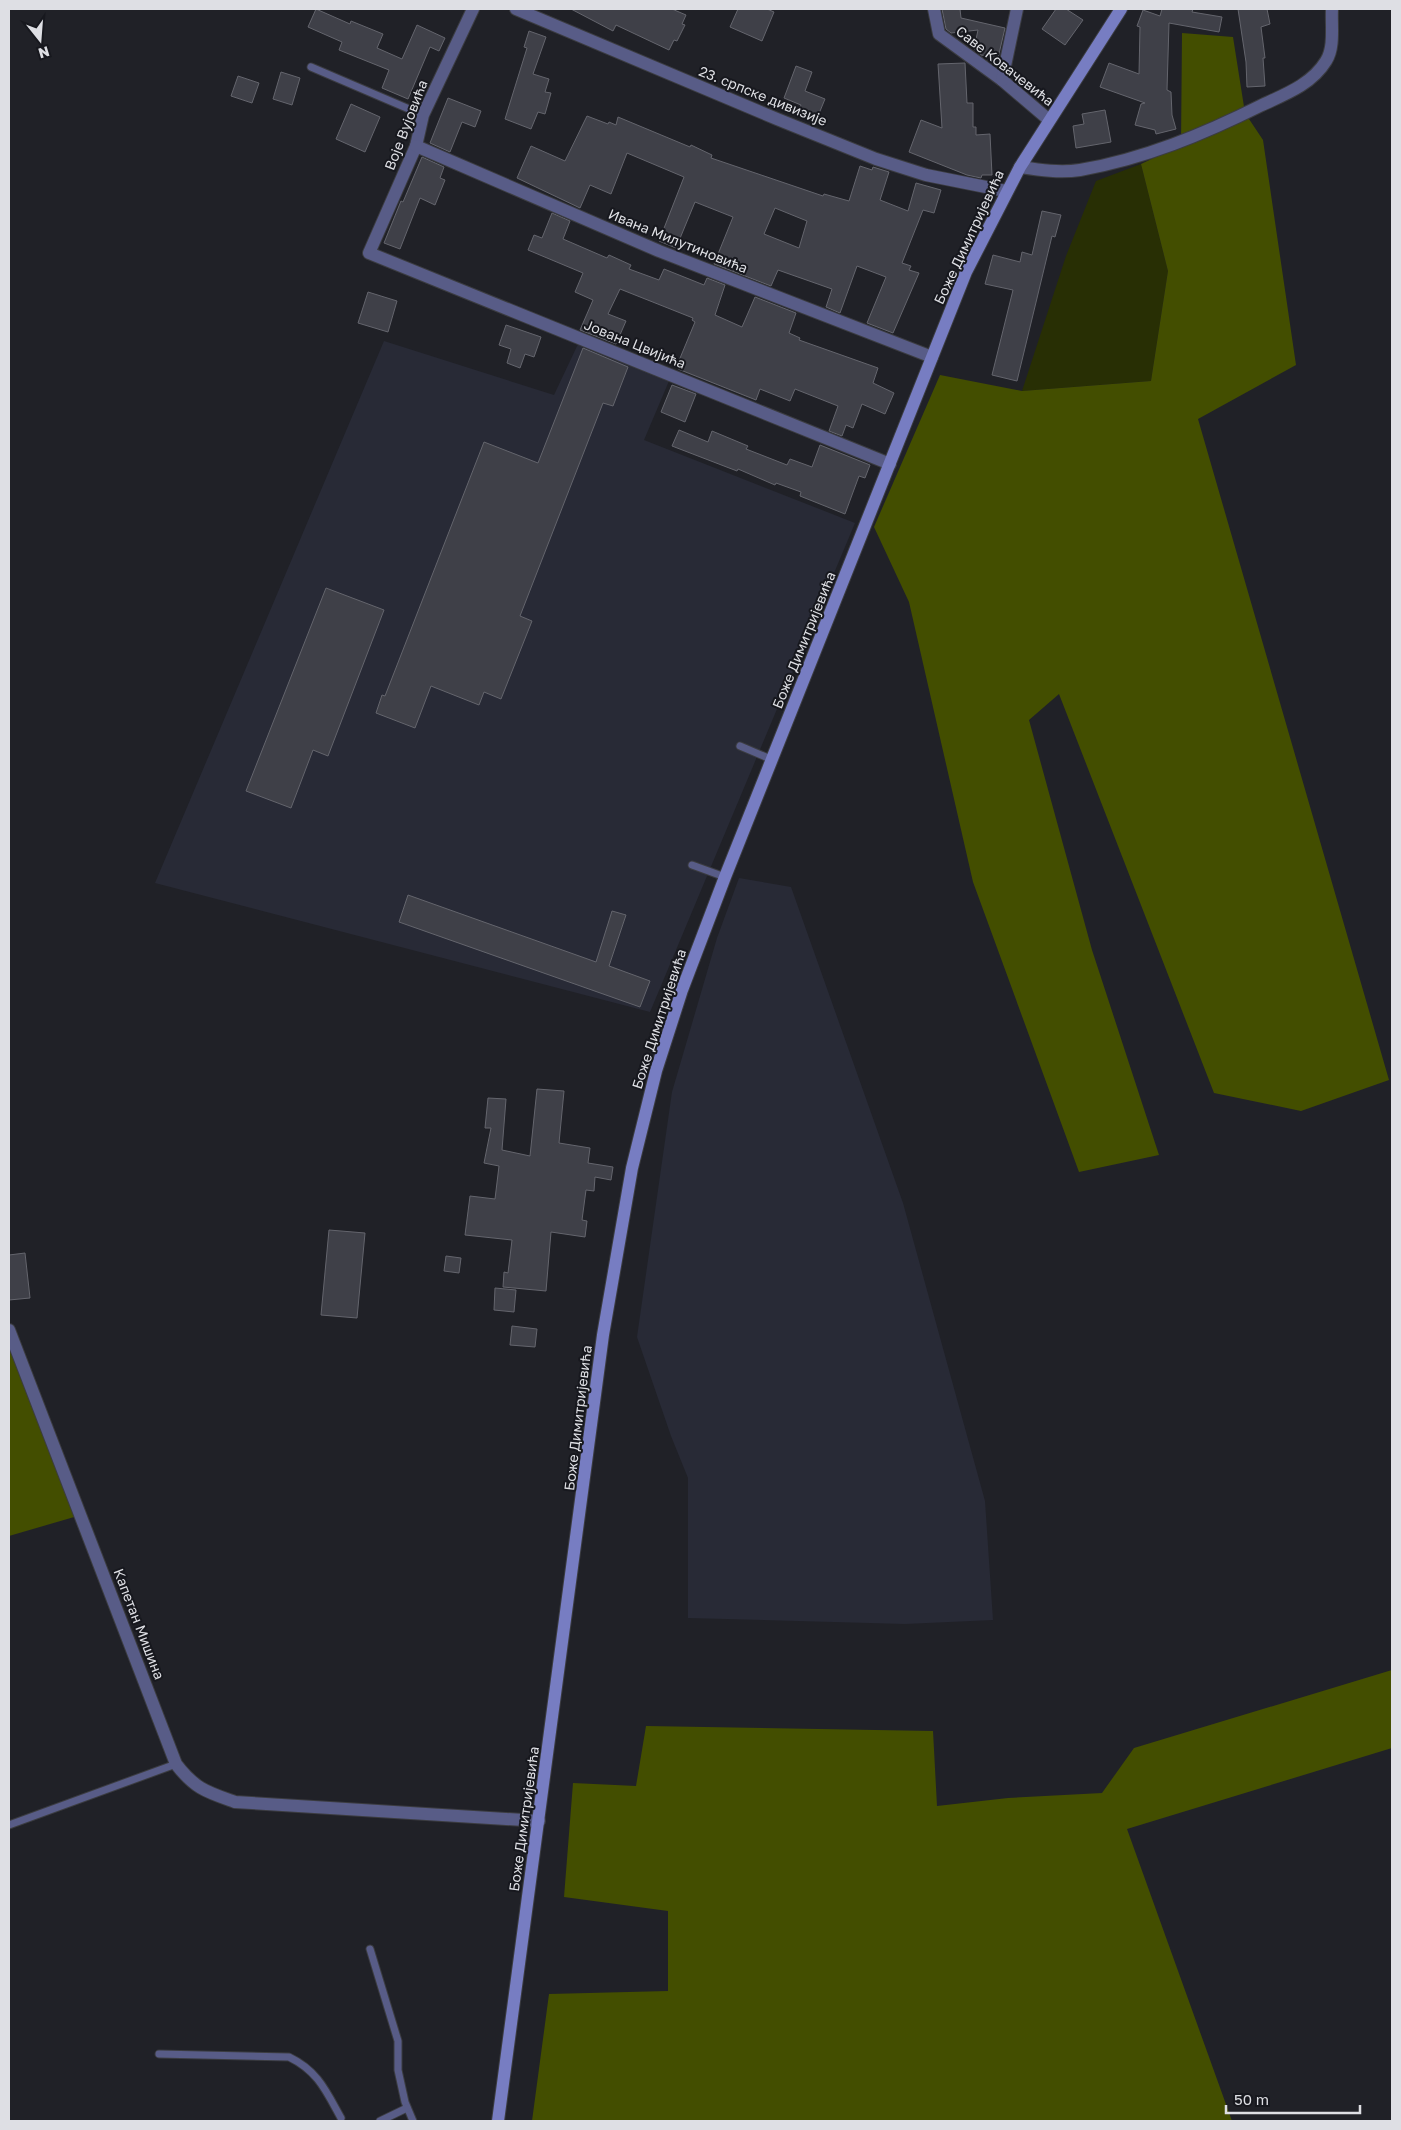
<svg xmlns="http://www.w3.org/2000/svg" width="1401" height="2130" font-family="'Golos Text',sans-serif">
  <rect width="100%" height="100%" fill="#202127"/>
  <g fill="#282a36">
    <path d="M384,341L554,395L579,342L669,381L644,440L855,523L650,1012L155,883Z"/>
    <path d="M739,878L791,887L903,1203L985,1501L993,1620L905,1624L688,1618V1478L671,1436L637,1337L672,1092L717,938Z"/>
  </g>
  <path fill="#282f04" d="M1141,164L1168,271L1151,381L1022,391L1066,256L1096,181Z"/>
  <g fill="#434e00">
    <path d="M1182,33L1233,37L1245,113L1263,140L1296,365L1198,419L1389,1080L1301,1111L1214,1093L1059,694L1029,720L1092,950L1159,1155L1079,1172L973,882L909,602L874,527L940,375L1022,391L1151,381L1168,271L1141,164L1181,145Z"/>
    <path d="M9,1331L81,1515L9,1536Z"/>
    <path d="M1392,1670V1748L1127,1829L1232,2121H532L549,1994L668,1991V1911L564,1897L573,1783L636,1786L646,1726L933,1731L937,1806L1008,1798L1102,1793L1134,1748Z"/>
  </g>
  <g fill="#3f4048" stroke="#64656d" fill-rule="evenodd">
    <path d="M316,9L350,24L351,21L383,34L377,48L402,59L417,25L445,38L439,51L430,47L408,99L382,88L389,70L339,50L342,42L308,27Z"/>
    <path d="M571,9H672L686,15L682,24L685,25L677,41L674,40L669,50L616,25L613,31Z"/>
    <path d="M738,9H767L774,12L762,41L730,27Z"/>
    <path d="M942,9H960L961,18L1005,28L998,58L981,55L974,49L978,30L951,33L946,29Z"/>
    <path d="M1056,9H1066L1083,20L1065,45L1042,29Z"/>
    <path d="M1162,9H1193L1192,12L1222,17L1219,32L1169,23L1167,90L1171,92L1172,115L1176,129L1156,134L1155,130L1135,125L1141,104L1145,103L1100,87L1109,63L1139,74L1140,27L1137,26L1143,10L1160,16Z"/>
    <path d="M1238,9H1267L1270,24L1261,27L1265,58H1263L1265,86L1247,87L1246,62Z"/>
    <path d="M529,31L546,37L533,74L549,79L545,92L551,93L545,114L538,112L531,129L505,119L527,48L524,47Z"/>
    <path d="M965,63L967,103H973V127H976V135L990,134L992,175H982L981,178L967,175L909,152L921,120L942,128L938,64Z"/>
    <path d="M796,66L812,72L805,91L825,99L818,116L799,109L801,105L784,98Z"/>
    <path d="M281,72L300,78L292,105L273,99Z"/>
    <path d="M238,76L259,83L252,103L231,96Z"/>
    <path d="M448,98L481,111L475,127L462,122L450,152L430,143Z"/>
    <path d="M351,104L380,117L365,152L336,139Z"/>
    <path d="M1105,110L1111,142L1076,148L1073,126L1084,124L1082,114Z"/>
    <path d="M587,116L608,124L609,122L616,125L618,117L690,147L691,145L712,155L711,158L823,196L824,194L849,201L860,166L872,170L873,167L889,172L880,200L908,211L916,183L941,190L934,213L923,210L902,263L911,266L909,270L919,273L893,333L867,323L886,277L857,266L840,313L826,307L832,289L778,270L771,286L714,264L733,217L695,202L676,248L659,241L684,177L627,153L611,194L590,185L580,208L517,178L531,146L565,161ZM775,208L807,221L799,248L764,234Z"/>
    <path d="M422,157L444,167L440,178L445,180L435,205L420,198L400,249L384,243L401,201L403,202Z"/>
    <path d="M1042,211L1061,215L1055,237L1052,236L1017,381L992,375L1013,290L985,284L993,255L1020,262L1022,252L1032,255Z"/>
    <path d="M552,213L570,221L563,239L607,258L609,255L631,265L629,269L659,280L664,269L704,285L707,278L725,285L715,315L742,327L755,297L796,313L789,333L800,338L799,340L878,368L873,383L894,393L885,414L862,404L853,428L846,425L842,436L829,431L838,406L795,389L790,401L760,389L756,400L678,369L680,364L678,363L695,322L692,320L693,318L620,289L608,314L626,321L616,344L580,330L593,300L575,292L583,273L528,250L534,235L542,238Z"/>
    <path d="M368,292L397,301L388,332L358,323Z"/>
    <path d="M506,325L541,337L534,357L525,354L520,368L507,363L511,349L499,345Z"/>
    <path d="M583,348L628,367L613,406L603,403L520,616L532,621L501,699L484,692L479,705L431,686L415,728L376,713L382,695L385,696L484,442L538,463Z"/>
    <path d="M672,385L696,394L685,422L661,412Z"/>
    <path d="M679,430L708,442L712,431L748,446L746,449L787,465L790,459L812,467L820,445L870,465L865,478L859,476L845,514L800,496L801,492L776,483L775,485L738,469L737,471L672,446Z"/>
    <path d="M326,588L384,610L328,756L313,750L291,808L246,791Z"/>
    <path d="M408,895L596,962L612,911L626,915L609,966L650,981L640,1007L399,922Z"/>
    <path d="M537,1089L564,1091L559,1143L590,1148L588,1163L613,1167L611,1180L595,1177L594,1191L586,1190L582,1220L587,1221L585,1237L551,1232L546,1291L503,1287L504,1272L508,1273L512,1240L465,1235L470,1196L495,1199L499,1166L484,1163L491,1128H485L488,1098L506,1099L502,1150L530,1156Z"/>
    <path d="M329,1230L365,1233L357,1318L321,1315Z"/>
    <path d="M25,1253L30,1298L9,1300V1255Z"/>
    <path d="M446,1256L461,1258L459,1273L444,1271Z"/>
    <path d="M495,1288L516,1290L514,1312L494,1310Z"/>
    <path d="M512,1326L537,1329L535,1347L510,1345Z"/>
  </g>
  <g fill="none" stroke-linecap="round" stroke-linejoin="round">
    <defs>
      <g id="service">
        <path d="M311,67L423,115"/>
        <path d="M740,746L773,760"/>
        <path d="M692,865L725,877"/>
        <path d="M9,1825L176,1764"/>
        <path d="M370,1949L398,2041V2070L405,2102L413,2121"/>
        <path d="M159,2054L289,2057C318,2071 326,2091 341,2118"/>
        <path d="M380,2121L407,2108"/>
      </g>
      <g id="minor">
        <path d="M473,9L423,115L416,146L369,253L890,464"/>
        <path d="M516,9L777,119L876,159L926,175L1006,191"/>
        <path d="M934,9L939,34L1002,80L1049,120"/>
        <path d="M1002,80L1017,9"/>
        <path d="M416,146L659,251L932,357"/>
        <path d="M1020,167C1040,170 1060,173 1080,170C1144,159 1204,134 1262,105C1286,94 1312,84 1326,61C1335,47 1331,25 1332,9"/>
        <path d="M9,1330L176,1764C195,1789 207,1792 235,1802L539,1821"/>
      </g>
      <path id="secondary" d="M498,2121L603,1335L632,1168L656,1071L682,990L725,877L966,272L1020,167L1121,9"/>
    </defs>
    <use href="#service" stroke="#3b3c41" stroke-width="9"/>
    <use href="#minor" stroke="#3b3c41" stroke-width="14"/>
    <use href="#secondary" stroke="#3b3c41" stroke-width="14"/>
    <use href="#service" stroke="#585c87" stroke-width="7"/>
    <use href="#minor" stroke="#585c87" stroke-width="12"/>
    <use href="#secondary" stroke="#777dc2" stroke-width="12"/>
  </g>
  <g text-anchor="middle" stroke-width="4" stroke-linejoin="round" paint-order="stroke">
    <g font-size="14" fill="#dedfe4" stroke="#17181e">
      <text transform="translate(1005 66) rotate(38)" y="5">Саве Ковачевића</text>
      <text transform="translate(763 96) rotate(22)" y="5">23. српске дивизије</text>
      <text transform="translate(406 125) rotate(-69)" y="5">Воје Вујовића</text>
      <text transform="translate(969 237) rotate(-65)" y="5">Боже Димитријевића</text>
      <text transform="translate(678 241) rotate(22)" y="5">Ивана Милутиновића</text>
      <text transform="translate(635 344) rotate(22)" y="5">Јована Цвијића</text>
      <text transform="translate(804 640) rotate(-68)" y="5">Боже Димитријевића</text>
      <text transform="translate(659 1019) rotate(-72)" y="5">Боже Димитријевића</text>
      <text transform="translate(578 1418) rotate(-83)" y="5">Боже Димитријевића</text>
      <text transform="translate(139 1624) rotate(69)" y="5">Капетан Мишина</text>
      <text transform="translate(524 1819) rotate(-82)" y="5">Боже Димитријевића</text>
    </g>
  </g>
  <rect width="1401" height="2130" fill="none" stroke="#dedfe4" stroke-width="20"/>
  <g transform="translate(40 40) rotate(163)" stroke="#17181e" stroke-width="4" paint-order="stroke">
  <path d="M0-4L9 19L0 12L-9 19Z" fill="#dedfe4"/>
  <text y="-8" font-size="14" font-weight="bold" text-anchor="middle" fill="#dedfe4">N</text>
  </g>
  <path d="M1226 2105v8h134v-8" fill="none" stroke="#dedfe4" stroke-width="2.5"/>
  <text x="1234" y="2105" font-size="15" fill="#dedfe4" stroke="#17181e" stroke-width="4" paint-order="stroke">50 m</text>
</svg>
